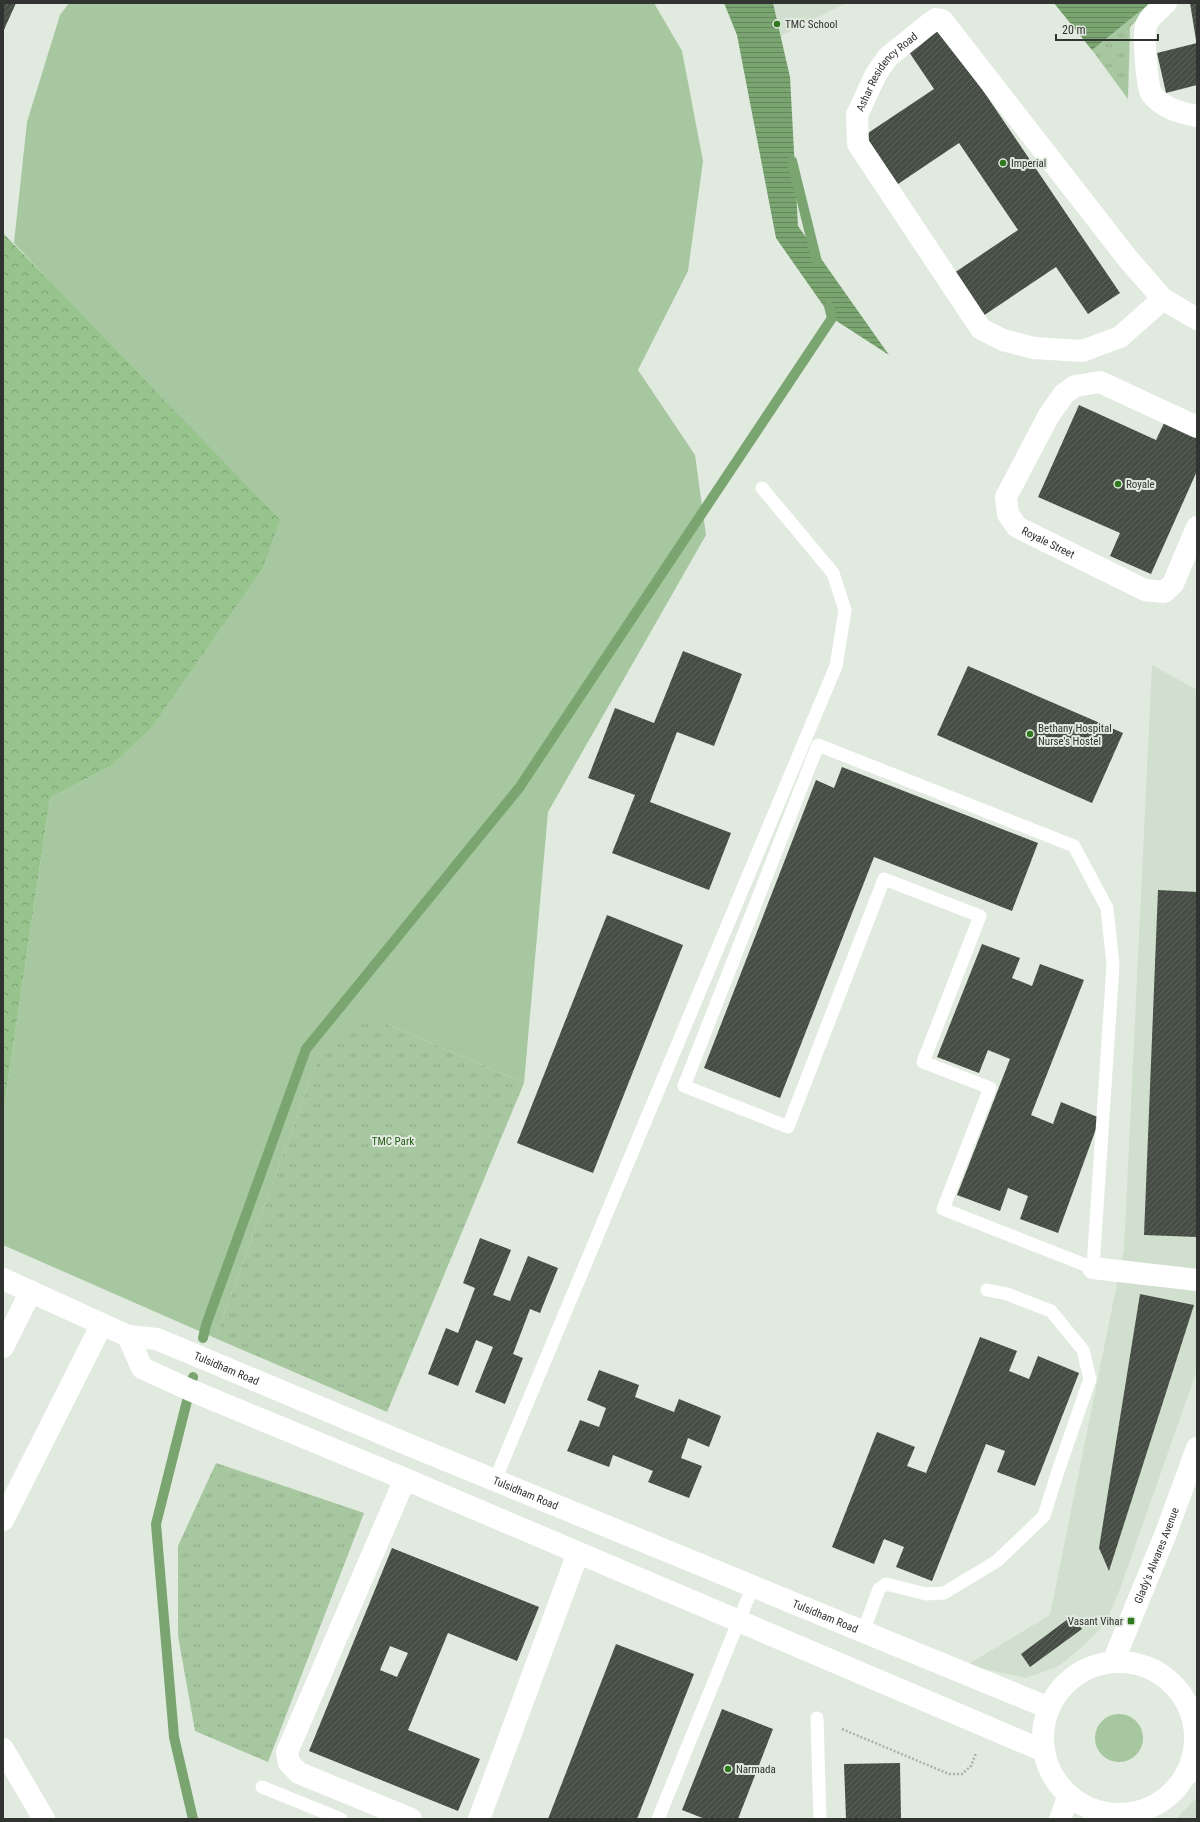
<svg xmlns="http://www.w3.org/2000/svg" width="1200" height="1822" font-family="'Roboto Condensed',sans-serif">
  <defs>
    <pattern id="forest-crowns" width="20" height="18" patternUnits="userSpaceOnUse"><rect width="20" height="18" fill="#97c38d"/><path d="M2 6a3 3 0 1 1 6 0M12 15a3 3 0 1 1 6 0" fill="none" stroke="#7c9f74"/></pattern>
    <pattern id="park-tufts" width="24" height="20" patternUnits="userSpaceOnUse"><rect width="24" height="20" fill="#a6c79f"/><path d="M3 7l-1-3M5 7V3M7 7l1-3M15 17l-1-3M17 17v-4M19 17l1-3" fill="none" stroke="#8fab89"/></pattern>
    <pattern id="water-rules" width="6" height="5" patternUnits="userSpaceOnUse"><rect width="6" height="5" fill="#7aa571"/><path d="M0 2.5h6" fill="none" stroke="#64875d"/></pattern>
    <pattern id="building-hatch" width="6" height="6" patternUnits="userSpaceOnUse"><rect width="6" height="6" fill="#464d44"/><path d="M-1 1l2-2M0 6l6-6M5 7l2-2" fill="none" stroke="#5f645d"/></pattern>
  </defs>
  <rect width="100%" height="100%" fill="#e1eadf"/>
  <g fill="#d1dfce">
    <path d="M737,3H846L763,45Z"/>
    <path d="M1152,665L1197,690V1370L1120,1589L1105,1624L1084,1645L1059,1666L1026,1678L967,1665L1050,1615L1124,1249Z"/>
    <path d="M1197,1799V1819H1176L1194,1800Z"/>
  </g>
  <g fill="#a6c79f">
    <path d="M69,3H654L682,51L703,161L688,271L638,370L695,455L706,535L548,812L524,1083L382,1022L317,1062L215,1338L3,1245V1113L50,798L109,767L86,321L14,243L27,122L60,15Z"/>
    <circle cx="1119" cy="1738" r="24"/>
  </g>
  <path fill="url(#forest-crowns)" d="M3,233L280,520L262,569L151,728L109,767L50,798L3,1113Z"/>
  <g fill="url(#park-tufts)">
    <path d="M1054,3H1153L1130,27L1128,99L1092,50Z"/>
    <path d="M362,1020L382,1022L524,1083L387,1412L215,1338L317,1062L327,1043L341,1028Z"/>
    <path d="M216,1463L364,1513L268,1762L195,1731L178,1636V1546Z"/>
  </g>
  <g fill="url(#water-rules)">
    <path d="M724,3H773L790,77L798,226L889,355L832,318L776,238L737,35Z"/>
    <path d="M1054,3H1150L1092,50Z"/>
  </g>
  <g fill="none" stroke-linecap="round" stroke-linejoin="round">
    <g stroke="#7aa571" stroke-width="10">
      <path d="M792,161L817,262"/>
      <path d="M203,1338L206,1325L306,1049L519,788L832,318L829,306"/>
      <path d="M193,1377L156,1524L174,1737L193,1819"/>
    </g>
  </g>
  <g fill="url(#building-hatch)" fill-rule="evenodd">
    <path d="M3,3H16L3,32Z"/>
    <path d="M1190,3H1197V40H1196Z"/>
    <path d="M940,27L1120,293L1088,314L1056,267L983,316L954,273L1018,230L959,143L898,184L865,135L934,89L907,49Z"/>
    <path d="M1197,43V85L1166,93L1157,53Z"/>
    <path d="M1079,405L1156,440L1165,421L1197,436V471L1151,574L1110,556L1120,533L1038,497Z"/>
    <path d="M683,651L742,674L714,746L677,732L650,802L731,833L709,890L612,853L635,795L588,778L615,708L654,723Z"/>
    <path d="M968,666L1123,733L1092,803L937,735Z"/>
    <path d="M842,767L1038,843L1012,911L874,857L780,1098L704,1068L816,780L834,788Z"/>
    <path d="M1158,890L1197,892V1237L1144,1235Z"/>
    <path d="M607,915L683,945L593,1173L517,1143Z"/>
    <path d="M982,944L1020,958L1012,978L1032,986L1040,964L1084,980L1031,1115L1053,1124L1061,1102L1100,1118L1058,1233L1020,1219L1028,1196L1008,1188L1000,1211L957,1195L1010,1059L988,1050L979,1073L937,1057Z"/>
    <path d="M480,1238L511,1250L493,1295L510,1301L528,1256L558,1268L540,1313L530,1309L513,1354L523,1358L505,1404L475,1392L493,1347L476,1340L458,1386L428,1374L446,1328L458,1333L475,1288L463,1283Z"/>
    <path d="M1140,1294L1194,1305L1109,1571L1099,1548Z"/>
    <path d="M980,1337L1017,1351L1009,1371L1029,1379L1038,1356L1079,1373L1035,1486L997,1472L1005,1451L986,1444L932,1581L896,1567L904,1547L884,1539L874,1564L832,1547L877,1432L915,1447L907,1466L926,1473Z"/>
    <path d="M599,1370L639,1385L635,1397L674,1412L679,1399L721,1416L709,1447L688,1438L681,1458L702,1466L689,1498L648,1482L653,1471L613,1455L609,1467L567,1451L580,1420L599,1427L606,1408L587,1400Z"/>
    <path d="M392,1548L539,1607L517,1661L448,1633L408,1730L480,1759L458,1811L309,1751ZM390,1646L408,1653L397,1677L380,1670Z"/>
    <path d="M1072,1616L1082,1629L1030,1667L1021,1654Z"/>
    <path d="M616,1644L694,1674L637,1819H548Z"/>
    <path d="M722,1709L773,1729L738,1819H705L682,1810Z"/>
    <path d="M900,1763L901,1819H846L844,1764Z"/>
  </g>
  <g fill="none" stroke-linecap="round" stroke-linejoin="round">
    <path stroke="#abb2a9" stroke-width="2.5" stroke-dasharray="2 2" stroke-linecap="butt" d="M842,1729L949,1774H962L971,1766L976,1753"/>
    <g stroke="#fff" stroke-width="13">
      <path d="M818,745L1074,846L1107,908L1113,965L1093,1268L943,1209L990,1088L923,1062L980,916L884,879L788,1127L684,1086Z"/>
      <path d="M495,1480L836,666L845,610L833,573L762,488"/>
      <path d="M863,1632L879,1589L886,1584L926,1594L944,1593L997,1561L1044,1516L1058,1471L1090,1379L1083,1350L1051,1311L1007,1294L987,1290"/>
      <path d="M817,1718L820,1819"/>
      <path d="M262,1787L341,1819"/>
      <path d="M658,1819L753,1586"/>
    </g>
    <g stroke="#fff" stroke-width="22">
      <path d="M1166,3C1160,9 1148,18 1146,26C1143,34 1147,87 1151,93C1161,108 1181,113 1197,116"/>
      <path id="s1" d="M1163,299L1120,337L1082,351L1034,348L1003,340L981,329L858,144L857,115L876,74L888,57L929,24L936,19L942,20L1128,259L1163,299L1197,319"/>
      <path id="s2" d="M1197,427L1100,382L1075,386L1064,394L1049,415L1006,497L1008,514L1017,527L1145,590L1164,592L1173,584L1197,527"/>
      <path d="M1093,1268L1197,1280"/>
      <path d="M3,1347L31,1291"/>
      <path d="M405,1479L287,1752L289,1763L299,1773L411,1819"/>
      <path d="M3,1520L102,1324"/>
      <path d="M3,1749L44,1819"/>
      <path d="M1189,1769L1197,1772"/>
      <path d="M479,1819L578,1553"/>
    </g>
    <g stroke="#fff" stroke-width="22">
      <path id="s3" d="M3,1279L128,1336L157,1339L414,1447L1049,1708"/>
      <path d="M128,1336L142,1368L190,1390L405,1479L1044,1751"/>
      <path id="s4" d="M1113,1662L1166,1533L1197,1448"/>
      <circle cx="1119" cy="1738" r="76"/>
      <path d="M1060,1819L1069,1795"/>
    </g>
  </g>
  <g fill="#2f781d" stroke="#e1eadf" stroke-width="1.5">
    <circle cx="777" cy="24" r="4"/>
    <circle cx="1003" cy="163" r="4"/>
    <circle cx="1118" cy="484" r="4"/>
    <circle cx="1030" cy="734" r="4"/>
    <rect x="1127" y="1617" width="8" height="8" rx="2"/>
    <circle cx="728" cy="1769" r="4"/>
  </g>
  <g text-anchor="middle" stroke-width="4" stroke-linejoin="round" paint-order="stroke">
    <g font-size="11" fill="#30332f" stroke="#e1eadf" text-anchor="start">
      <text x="785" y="28">TMC School</text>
      <text x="1011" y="167">Imperial</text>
      <text x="1126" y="488">Royale</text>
      <text x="1038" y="732">Bethany Hospital<tspan x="1038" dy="13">Nurse's Hostel</tspan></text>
      <text x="1123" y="1625" text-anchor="end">Vasant Vihar</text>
      <text x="736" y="1773">Narmada</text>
    </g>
    <g font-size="11" fill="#30332f" stroke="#e1eadf">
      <text dy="4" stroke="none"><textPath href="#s1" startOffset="507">Ashar Residency Road</textPath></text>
      <text dy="4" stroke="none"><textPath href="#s2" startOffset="332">Royale Street</textPath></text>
      <text dy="4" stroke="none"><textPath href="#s3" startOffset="242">Tulsidham Road</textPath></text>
      <text dy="4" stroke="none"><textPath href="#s3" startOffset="566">Tulsidham Road</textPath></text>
      <text dy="4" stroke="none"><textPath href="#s4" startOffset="115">Glady's Alwares Avenue</textPath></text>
      <text dy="4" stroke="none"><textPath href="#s3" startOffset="890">Tulsidham Road</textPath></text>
    </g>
    <g font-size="11" fill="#235c16" stroke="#e1eadf">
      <text x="393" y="1145">TMC Park</text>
    </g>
  </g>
  <rect width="1200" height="1822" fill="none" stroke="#30332f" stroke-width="8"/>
  <path d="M1056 34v6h102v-6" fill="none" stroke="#30332f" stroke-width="2"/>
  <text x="1062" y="34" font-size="12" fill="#30332f" stroke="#e1eadf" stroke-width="3" paint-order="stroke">20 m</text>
</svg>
